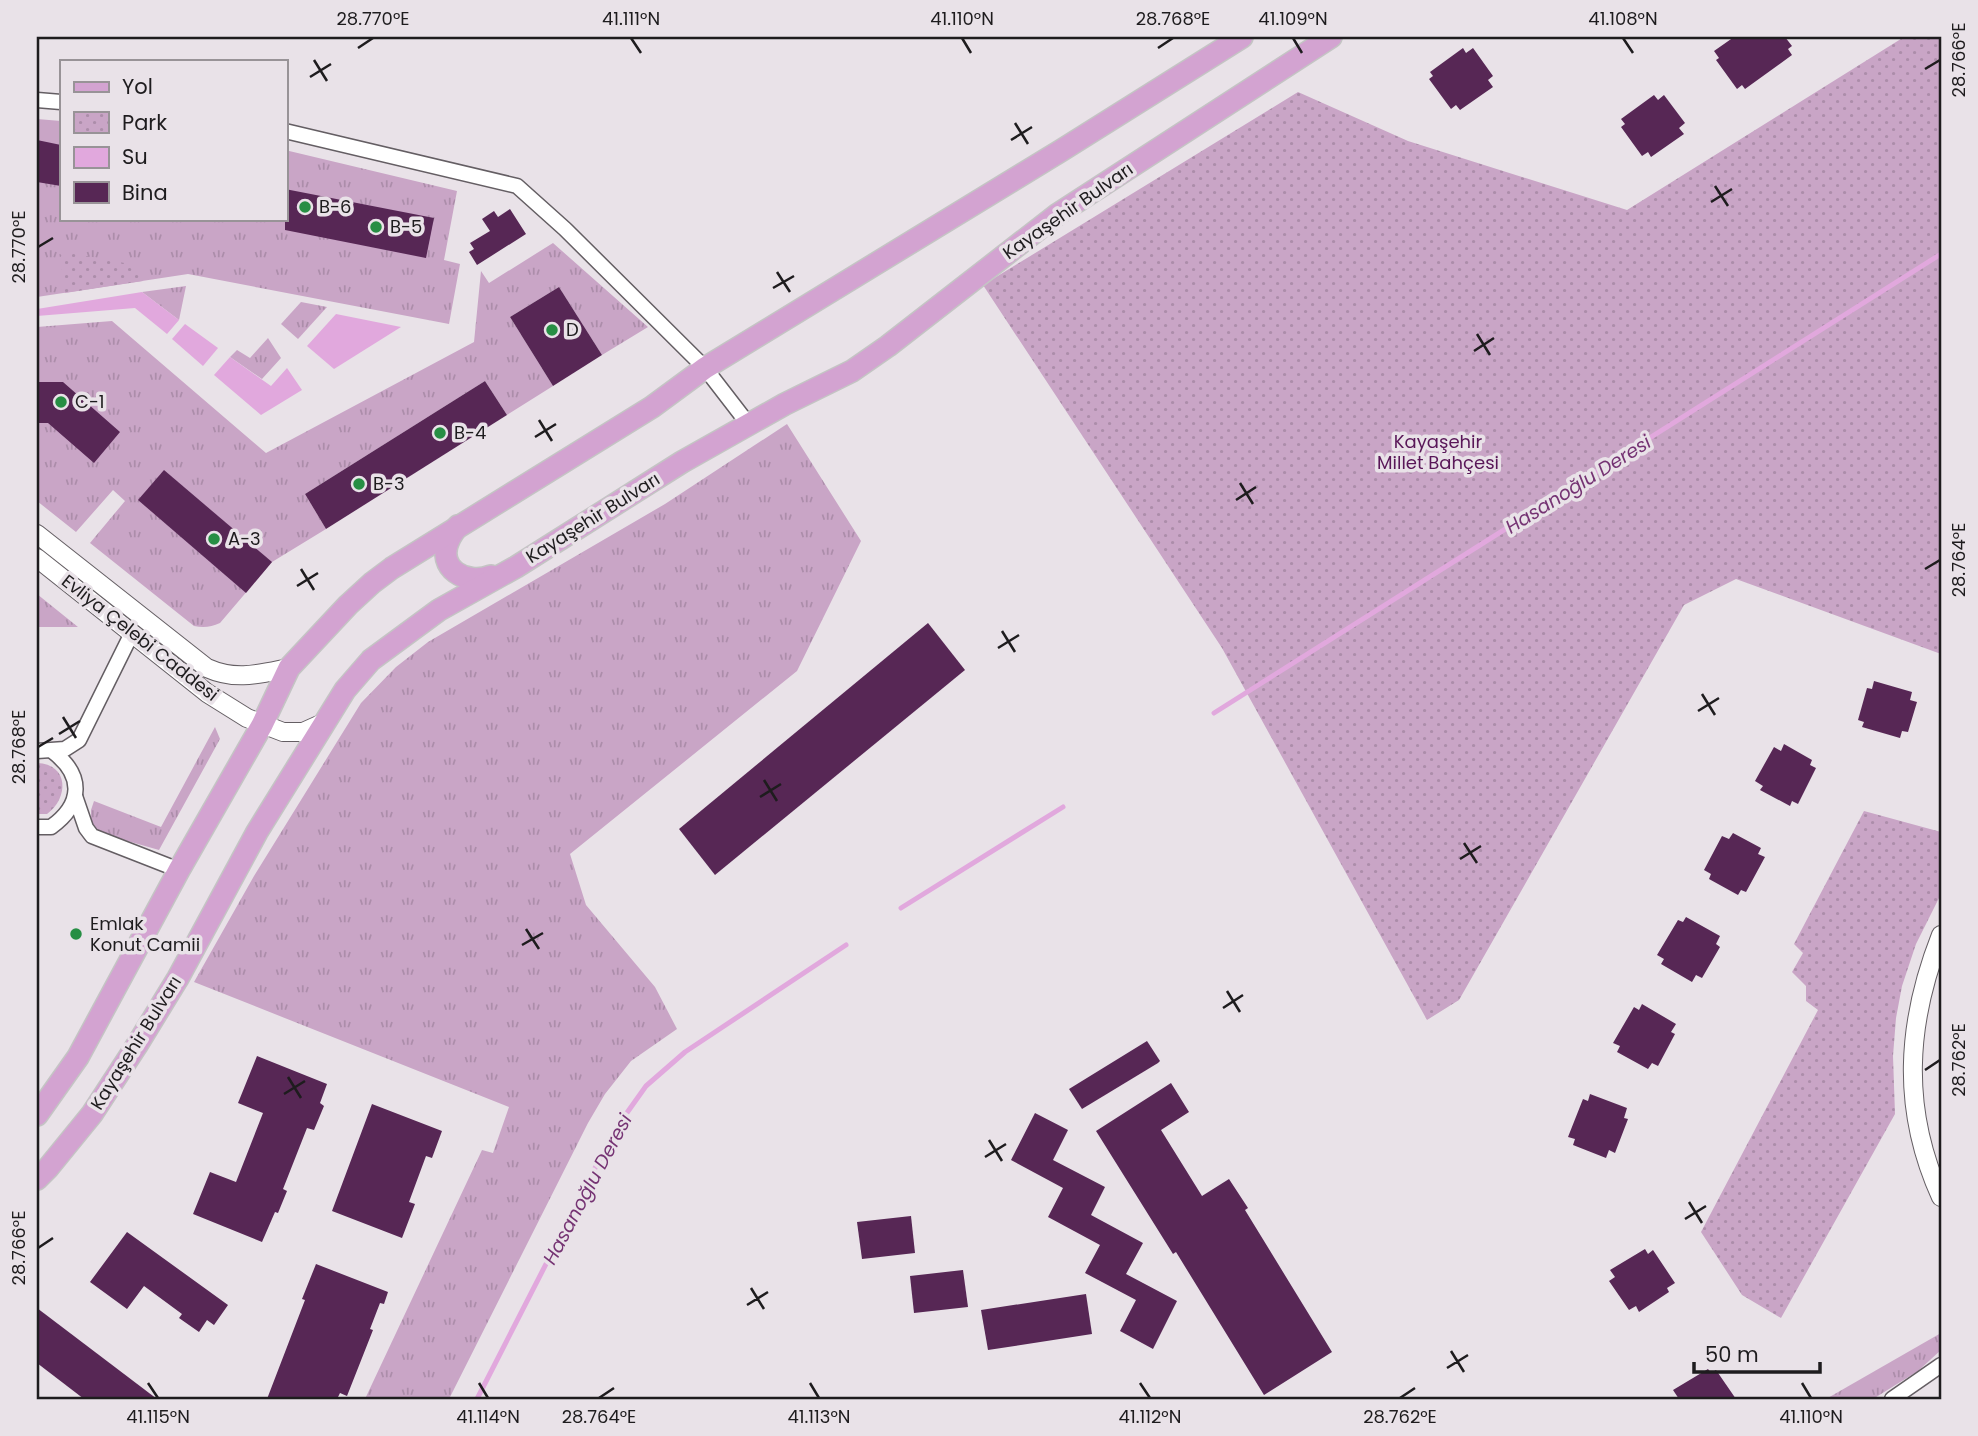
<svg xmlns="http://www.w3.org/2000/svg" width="1978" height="1436" font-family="Poppins,sans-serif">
  <defs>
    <pattern id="grass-tufts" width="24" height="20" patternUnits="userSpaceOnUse" patternTransform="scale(1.75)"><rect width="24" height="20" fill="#c9a5c6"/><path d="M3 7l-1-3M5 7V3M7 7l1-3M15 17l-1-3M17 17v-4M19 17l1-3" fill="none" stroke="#ac8daa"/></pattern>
    <pattern id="park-dots" width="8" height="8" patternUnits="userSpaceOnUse" patternTransform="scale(1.75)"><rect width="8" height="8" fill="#c9a5c6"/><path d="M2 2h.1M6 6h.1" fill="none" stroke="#ac8daa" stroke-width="1.8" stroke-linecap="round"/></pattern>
  </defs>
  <rect width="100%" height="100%" fill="#e9e2e8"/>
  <g fill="url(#grass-tufts)">
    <path d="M37,119L61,121V219H285V150L457,191L444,260L460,264L449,324L188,274L37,297Z"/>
    <path d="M553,243L648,327L602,355L559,287L510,317L553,386L507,415L485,381L305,494L326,529L272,562L220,623C211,627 204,628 194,626L90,543L125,501L113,490L76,532L37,501V327L112,321L266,453L474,342L481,271L489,283Z"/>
    <path d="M186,286L179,320L142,292Z"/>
    <path d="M301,302L327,307L298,339L281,324Z"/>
    <path d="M268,338L281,358L262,379L230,357L237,350L250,358Z"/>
    <path d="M787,424L861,541L797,671L570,854L586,905L655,987L677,1029L631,1061L605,1094L588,1123L449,1399H365L482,1150L493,1153L509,1107L194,982L254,876L361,703L396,667L428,642L665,504Z"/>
    <path d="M37,594L78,627H39L38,657Z"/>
    <path d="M215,727L220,739L159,850L103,834L91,826V810L94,801L161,827Z"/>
    <path d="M1941,1333V1350L1918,1371L1873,1399H1826Z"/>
  </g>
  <g fill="url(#park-dots)">
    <path d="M1904,37H1941V654L1736,579L1684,605L1459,1000L1427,1020L1222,648L983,285L1298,92L1408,141L1627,210Z"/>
    <path d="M59,251L130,264L143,281L65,293Z"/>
    <path d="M37,763C69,764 69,798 47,814H37Z"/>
    <path d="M1864,811L1941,832V894L1916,944L1902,986L1896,1018L1893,1056L1895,1114L1781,1318L1742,1295L1701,1232L1818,1010L1806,1001V986L1792,972L1803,953L1794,944Z"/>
  </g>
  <g fill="#e1a8dd">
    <path d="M142,292L179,320L167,334L135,308L37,316V309Z"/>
    <path d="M336,314L401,327L334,369L307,346Z"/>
    <path d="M185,324L218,348L203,366L172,339Z"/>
    <path d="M230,357L271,386L287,368L302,390L261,415L214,375Z"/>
  </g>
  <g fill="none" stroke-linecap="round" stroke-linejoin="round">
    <g stroke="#e1a8dd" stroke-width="5">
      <path d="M1214,713L1941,254"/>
      <path d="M901,908L1063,807"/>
      <path d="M477,1399L614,1131L646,1086L685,1052L846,945"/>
    </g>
  </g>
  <g fill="#572755">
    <path d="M1734,37H1785L1792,46L1788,49L1792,55L1745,89L1742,85L1737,89L1716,60L1719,58L1714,51Z"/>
    <path d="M1463,48L1466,53L1473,48L1493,76L1488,80L1493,87L1460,110L1456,105L1451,109L1429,79L1433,76L1430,72Z"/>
    <path d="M1654,95L1658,100L1664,95L1685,123L1679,128L1684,134L1651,157L1648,152L1642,156L1621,127L1625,124L1621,119Z"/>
    <path d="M37,140L61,145V186L37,182Z"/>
    <path d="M285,189L434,218L426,258L285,230Z"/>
    <path d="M510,209L526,234L477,265L469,252L474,249L470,243L490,231L482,219L494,211L498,217Z"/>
    <path d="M559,287L602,355L553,386L510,317Z"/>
    <path d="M485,381L507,415L326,529L305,494Z"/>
    <path d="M37,382H63L120,432L94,463L48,423H37Z"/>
    <path d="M164,470L272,562L246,593L138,500Z"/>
    <path d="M928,623L965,670L715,875L679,829Z"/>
    <path d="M1874,681L1912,692L1910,700L1917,702L1908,732L1902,731L1900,738L1862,727L1864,722L1858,720L1867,688L1872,689Z"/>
    <path d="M1784,744L1812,760L1810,765L1816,768L1798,804L1792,801L1790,806L1760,790L1763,786L1755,781L1774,747L1781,751Z"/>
    <path d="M1733,833L1761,848L1758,854L1765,857L1746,892L1741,890L1738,895L1709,879L1711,874L1704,870L1722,836L1729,839Z"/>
    <path d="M1686,917L1720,936L1716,944L1720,947L1702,978L1696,975L1692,982L1661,964L1664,959L1657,955L1678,920L1683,922Z"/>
    <path d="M1642,1004L1676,1024L1671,1032L1675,1034L1658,1066L1652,1063L1648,1069L1617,1052L1620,1046L1613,1043L1634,1007L1639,1010Z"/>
    <path d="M1147,1041L1160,1061L1158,1063L1082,1109L1069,1089Z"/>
    <path d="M257,1056L327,1084L320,1103L324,1106L314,1130L307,1128L283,1189L287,1191L278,1213L275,1212L262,1242L193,1214L210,1172L236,1182L263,1113L238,1103Z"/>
    <path d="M1171,1083L1189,1112L1161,1130L1202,1196L1229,1179L1248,1208L1245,1210L1332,1352L1264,1395L1176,1252L1173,1254L1096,1131Z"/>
    <path d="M1590,1094L1627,1108L1624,1118L1628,1119L1615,1153L1609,1150L1606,1158L1573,1145L1575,1139L1568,1137L1583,1099L1588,1101Z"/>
    <path d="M372,1104L442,1131L432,1158L426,1156L409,1202L415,1204L402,1238L332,1211Z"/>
    <path d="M1035,1113L1068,1130L1053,1160L1105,1187L1091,1215L1143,1243L1126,1274L1177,1301L1153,1349L1120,1331L1136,1300L1085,1273L1100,1245L1048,1217L1063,1188L1011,1160Z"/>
    <path d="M911,1216L915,1253L862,1259L857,1222Z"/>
    <path d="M127,1232L228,1305L214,1325L207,1320L199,1332L179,1318L182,1314L144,1286L127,1309L90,1282Z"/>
    <path d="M1645,1249L1648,1254L1653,1250L1675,1283L1667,1288L1669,1292L1639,1312L1636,1306L1629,1310L1609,1281L1615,1277L1610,1270Z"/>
    <path d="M316,1264L388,1292L384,1304L380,1303L370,1329L373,1330L347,1396L340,1393L337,1399H267L305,1300L302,1299Z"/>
    <path d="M963,1270L968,1307L914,1313L910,1276Z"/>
    <path d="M1086,1294L1092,1334L988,1350L981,1310Z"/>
    <path d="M37,1308L157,1399H84L37,1363Z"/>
    <path d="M1708,1369L1711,1373L1716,1370L1736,1399H1679L1673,1390Z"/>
  </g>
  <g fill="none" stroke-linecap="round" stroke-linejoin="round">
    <defs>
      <g id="minor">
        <path d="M37,100L61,102"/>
        <path d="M285,131L517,186L565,229L705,368L749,425"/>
        <path d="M37,751L65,749L79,740L132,633"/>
        <path d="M75,796L86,828L92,836L179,870"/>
        <path d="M37,827H51C83,804 84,775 52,751"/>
        <path d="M1892,1399L1941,1365"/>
      </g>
      <g id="tertiary">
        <path d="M37,534L207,668C236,681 259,674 289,668"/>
        <path d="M37,558L207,693L247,718L283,732H303L323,723"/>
        <path d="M1941,935C1906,1024 1901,1109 1941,1197"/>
      </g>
      <g id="primary">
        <path d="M458,526C455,530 451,535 449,540C436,568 466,586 491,576"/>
        <path d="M37,1115L78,1057L179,870L262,725L289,668L348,605L372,583L392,568L652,407L705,368L1062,150L1242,37"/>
        <path d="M37,1179L48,1168L92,1114L137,1045L178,978L257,832L345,690L371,660L439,610L516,567L682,462L785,404L852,371L888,346L1058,214L1331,37"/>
      </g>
    </defs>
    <use href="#minor" stroke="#645e63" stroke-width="17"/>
    <use href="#tertiary" stroke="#645e63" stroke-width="20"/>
    <use href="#primary" stroke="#c4c4c4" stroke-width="24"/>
    <use href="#minor" stroke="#fff" stroke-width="14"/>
    <use href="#tertiary" stroke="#fff" stroke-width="18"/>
    <use href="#primary" stroke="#d3a3d1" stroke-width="21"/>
  </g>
  <path fill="none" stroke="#1e1c1e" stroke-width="2.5" d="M631,38L641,53M962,38L971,53M1293,38L1302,53M1623,38L1633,53M358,48L373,38M1158,48L1173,38M314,60L327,81M1925,69L1940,60M310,77L331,64M1015,123L1028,144M1011,140L1032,127M1715,186L1728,206M1711,202L1732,189M38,247L53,238M777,272L790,292M773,288L794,276M1477,334L1490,355M1474,351L1494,338M539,420L552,441M535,437L556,424M1240,483L1253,504M1236,500L1256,487M301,569L314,590M1925,569L1940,560M297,586L318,573M1002,631L1015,652M998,648L1019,635M1702,694L1715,715M1698,711L1719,698M63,717L76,738M59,734L80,721M38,747L53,738M764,780L777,801M760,797L781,784M1464,843L1477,863M1460,859L1481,846M526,929L539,949M522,945L543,933M1227,991L1240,1012M1223,1008L1243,995M1925,1070L1940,1060M288,1077L301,1098M284,1094L305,1081M989,1140L1002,1161M985,1157L1006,1144M1689,1202L1702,1223M1685,1219L1706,1206M38,1248L53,1238M751,1288L764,1309M747,1305L768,1292M1451,1351L1464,1372M1447,1368L1468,1355M148,1383L158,1398M479,1383L488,1398M810,1383L819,1398M1140,1383L1150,1398M1802,1383L1811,1398M599,1398L614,1388M1400,1398L1415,1388"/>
  <g fill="#278e44" stroke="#e9e2e8" stroke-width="2.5">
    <circle cx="305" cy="207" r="7"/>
    <circle cx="376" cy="227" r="7"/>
    <circle cx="552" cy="330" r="7"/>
    <circle cx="61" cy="402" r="7"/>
    <circle cx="440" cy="433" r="7"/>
    <circle cx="359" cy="484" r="7"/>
    <circle cx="214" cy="539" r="7"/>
    <circle cx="76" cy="934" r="7"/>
  </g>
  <g text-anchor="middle" stroke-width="7" stroke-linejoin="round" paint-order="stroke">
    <g font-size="18" fill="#1e1c1e" stroke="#e9e2e8" text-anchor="start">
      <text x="319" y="213">B-6</text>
      <text x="390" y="233">B-5</text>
      <text x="566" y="336">D</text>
      <text x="75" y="408">C-1</text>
      <text x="454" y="439">B-4</text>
      <text x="373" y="490">B-3</text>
      <text x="228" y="545">A-3</text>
      <text x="90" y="930">Emlak<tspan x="90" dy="21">Konut Camii</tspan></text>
    </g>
    <g font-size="18" fill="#1e1c1e" stroke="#e9e2e8">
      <text transform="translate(1068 211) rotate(-35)" y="6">Kayaşehir Bulvarı</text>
      <text transform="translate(593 518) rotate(-32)" y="6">Kayaşehir Bulvarı</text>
      <text transform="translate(140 638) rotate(38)" y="6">Evliya Çelebi Caddesi</text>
      <text transform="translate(136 1043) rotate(-58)" y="6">Kayaşehir Bulvarı</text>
    </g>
    <g font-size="18" fill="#591758" stroke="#e9e2e8">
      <text x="1438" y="448">Kayaşehir<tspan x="1438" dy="21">Millet Bahçesi</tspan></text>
    </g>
    <g font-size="19" font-style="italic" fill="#753373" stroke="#e9e2e8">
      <text transform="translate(1578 484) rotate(-32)" y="7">Hasanoğlu Deresi</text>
      <text transform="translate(587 1189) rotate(-62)" y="7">Hasanoğlu Deresi</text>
    </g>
  </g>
  <rect width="1978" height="1436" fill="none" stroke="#e9e2e8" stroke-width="77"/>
  <rect x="60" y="60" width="228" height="161" fill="#e9e2e8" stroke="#989397" stroke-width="2"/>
  <rect x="74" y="82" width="35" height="10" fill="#d3a3d1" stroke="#989397" stroke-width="2"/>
  <text x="122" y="94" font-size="21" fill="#1e1c1e">Yol</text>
  <rect x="74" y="112" width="35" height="21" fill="url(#park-dots)" stroke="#989397" stroke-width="2"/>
  <text x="122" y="130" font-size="21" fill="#1e1c1e">Park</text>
  <rect x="74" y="147" width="35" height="21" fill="#e1a8dd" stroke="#989397" stroke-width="2"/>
  <text x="122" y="164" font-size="21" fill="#1e1c1e">Su</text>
  <rect x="74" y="182" width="35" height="21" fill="#572755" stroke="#989397" stroke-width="2"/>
  <text x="122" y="200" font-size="21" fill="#1e1c1e">Bina</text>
  <path d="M1694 1362v10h126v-10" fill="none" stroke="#1e1c1e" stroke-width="3.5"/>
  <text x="1705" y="1362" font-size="21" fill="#1e1c1e" stroke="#e9e2e8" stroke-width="5" paint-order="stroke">50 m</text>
  <rect x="38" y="38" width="1902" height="1360" fill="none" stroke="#1e1c1e" stroke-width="2.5"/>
  <g font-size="18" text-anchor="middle" fill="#1e1c1e">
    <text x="373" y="25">28.770°E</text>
    <text x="631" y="25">41.111°N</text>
    <text x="962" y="25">41.110°N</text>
    <text x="1173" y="25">28.768°E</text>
    <text x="1293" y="25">41.109°N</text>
    <text x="1623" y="25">41.108°N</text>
    <text transform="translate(1959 60) rotate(-90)" y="6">28.766°E</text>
    <text transform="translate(19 247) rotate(-90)" y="6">28.770°E</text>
    <text transform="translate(1959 560) rotate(-90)" y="6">28.764°E</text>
    <text transform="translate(19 747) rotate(-90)" y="6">28.768°E</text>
    <text transform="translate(1959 1060) rotate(-90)" y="6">28.762°E</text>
    <text transform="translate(19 1248) rotate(-90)" y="6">28.766°E</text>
    <text x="158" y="1423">41.115°N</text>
    <text x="488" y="1423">41.114°N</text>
    <text x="599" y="1423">28.764°E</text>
    <text x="819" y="1423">41.113°N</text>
    <text x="1150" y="1423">41.112°N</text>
    <text x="1400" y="1423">28.762°E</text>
    <text x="1811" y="1423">41.110°N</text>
  </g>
</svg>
